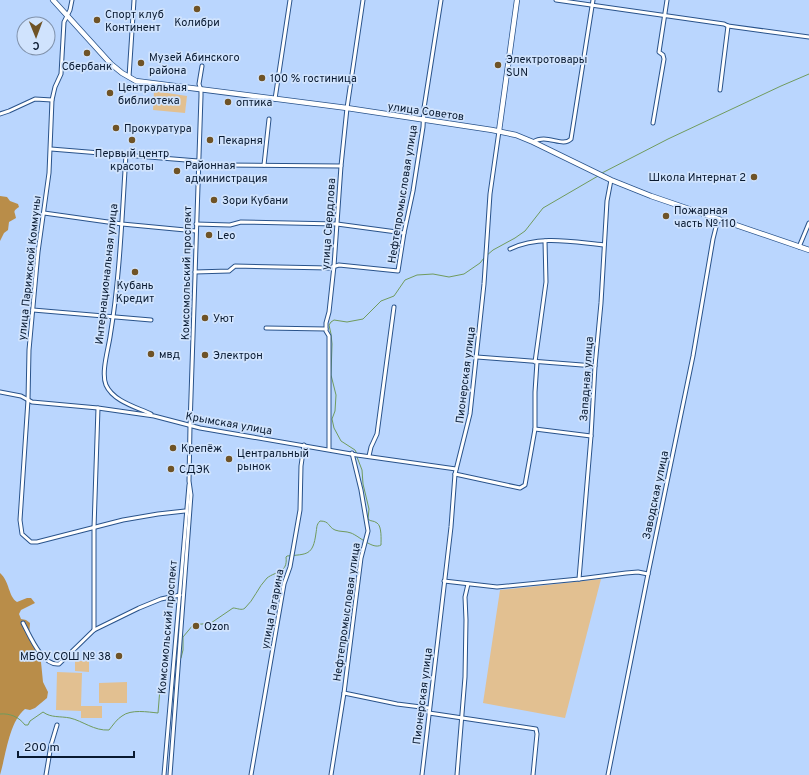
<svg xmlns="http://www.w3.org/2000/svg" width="809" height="775" font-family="Overpass,sans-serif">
  <rect width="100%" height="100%" fill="#bad6fe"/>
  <g fill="#e2c091">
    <path d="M154,91L187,96L185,113L153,110Z"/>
    <path d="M601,579L565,718L483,703L500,590Z"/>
    <path d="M75,661H89V672L75,671Z"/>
    <path d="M57,672L82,673L81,706H102V718H81V711L56,710Z"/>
    <path d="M127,682V703H99V683Z"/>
  </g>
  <g fill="#b98d49">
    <path d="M0,196L7,197L10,201L18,204L19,207C12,212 15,211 16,218L9,222L8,230L4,233L0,241Z"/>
    <path d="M0,573C10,582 8,596 17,602L27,598H31L35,603L21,610L19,614L21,619L26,620L30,623L29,637L41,662L43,682L48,692L47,698L35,708L30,710L25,709C9,722 6,755 0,775Z"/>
  </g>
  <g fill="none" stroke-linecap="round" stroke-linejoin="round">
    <g stroke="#709b5d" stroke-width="1">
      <path d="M602,173L668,139L781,86L809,74"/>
      <path d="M486,256L493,250L515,238L525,231L543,208L598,176"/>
      <path d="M357,454L355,450L341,441L334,428L332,419L335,411L336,395L331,375L332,344L331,334L329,325L331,322L334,320L347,322L363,319L381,301L394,296L405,280L417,275L433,274L449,277L464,274L480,263L484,258"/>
      <path d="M181,658L183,650V637L193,625L211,623L233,608C237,608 242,611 245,608C254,600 258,587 267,578C276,571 288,573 286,557L287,556C307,554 313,556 316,533C317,528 316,525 320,521C330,521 328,527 335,530C340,532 346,531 351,533C359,536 373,550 381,545C381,540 382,526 377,523C373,520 371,522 368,519L369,509L363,484L362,470L357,457"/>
      <path d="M0,714C10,713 19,717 25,725H28L30,721L43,712C51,718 60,716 70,718C83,721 94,731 109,730C113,725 117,719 122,716C131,709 148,712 158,713L160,688L163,675"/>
    </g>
    <defs>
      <g id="street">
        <path d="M72,0L70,10L64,22L61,74L55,87L52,100L49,173L38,252L29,350L28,400L20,520L22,534L31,542H37L123,520L158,514L185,511"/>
        <path d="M556,0L724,24L728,26L809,37"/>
        <path d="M129,77L134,0"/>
        <path d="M720,90L728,26"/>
        <path d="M275,99L290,0"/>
        <path d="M0,114L9,111L35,99L52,100"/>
        <path d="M653,123L664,59L663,55L659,52L667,0"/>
        <path d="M533,142C547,133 562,148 571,139L593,0"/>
        <path d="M51,149L198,161"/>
        <path d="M126,155C122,215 120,277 110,337C108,350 101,373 106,385C113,401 136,407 151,414"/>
        <path d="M224,165L341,166"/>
        <path d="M264,165L269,119"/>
        <path d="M44,213L122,224L196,231"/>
        <path d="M196,224L230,225L241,222L337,224L404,233"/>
        <path d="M799,247L809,223"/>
        <path d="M510,249C540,235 572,242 604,245"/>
        <path d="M195,272L229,271L235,266L329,268L339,265L398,271L404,233L413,191L423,127L424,108L441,0"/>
        <path d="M33,310L151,320"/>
        <path d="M266,328L326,329"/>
        <path d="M477,357L595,366"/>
        <path d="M535,362L546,282L545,241"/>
        <path d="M0,392L21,396L32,402L98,408L154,416L200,428L357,455L456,469"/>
        <path d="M535,429L591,436"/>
        <path d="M329,449V336L326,331V323L329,312L334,266L341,166L347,108L363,0"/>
        <path d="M369,456L371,447L377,434L394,307"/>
        <path d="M455,474L520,488L525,485L535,429V392L537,362"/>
        <path d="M579,579L591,436L595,366L601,303L607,201L611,180"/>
        <path d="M444,581L497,587L579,579L626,573L638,572L648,574"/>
        <path d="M23,623C30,636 42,666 59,664L94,630L139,608L161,599L180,595"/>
        <path d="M94,630V528L98,408"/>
        <path d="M344,693L397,704L429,708"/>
        <path d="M429,713L536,729L537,734L533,775"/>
        <path d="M46,775L51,745L57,725"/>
        <path d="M164,775L189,485"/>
        <path d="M170,775L191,495L189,481L190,426L201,96V90L199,84L202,66"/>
        <path d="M251,775L284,584L290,567L300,510L301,466L304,445"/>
        <path d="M331,775L344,693L361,558L368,531L361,490L352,453"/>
        <path d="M422,775L451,527L455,474L470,414L484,284L490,194L499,131"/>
        <path d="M457,775L465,677L466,620L465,597L468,584"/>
        <path d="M608,775L648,574L693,356L713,239L718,219"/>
      </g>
      <g id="secondary">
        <path d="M53,0L111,64L122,73L136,81L347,108L492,130L516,135L533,142L611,180L651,196L809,250"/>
        <path d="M499,131L517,0"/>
      </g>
    </defs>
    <use href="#street" stroke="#29538b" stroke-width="5"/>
    <use href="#secondary" stroke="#29538b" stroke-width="6"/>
    <use href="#street" stroke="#fff" stroke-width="3"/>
    <use href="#secondary" stroke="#fff" stroke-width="4.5"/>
  </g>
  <g fill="#6f5326" stroke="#d0e3fd" stroke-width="1.5">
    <circle cx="197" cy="9" r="4"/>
    <circle cx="97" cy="20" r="4"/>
    <circle cx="87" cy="53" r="4"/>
    <circle cx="141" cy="63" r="4"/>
    <circle cx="498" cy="65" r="4"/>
    <circle cx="262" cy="78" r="4"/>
    <circle cx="110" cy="93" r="4"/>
    <circle cx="228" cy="102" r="4"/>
    <circle cx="116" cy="128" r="4"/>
    <circle cx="132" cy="140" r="4"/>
    <circle cx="210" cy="140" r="4"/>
    <circle cx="177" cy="171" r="4"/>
    <circle cx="754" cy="177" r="4"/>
    <circle cx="214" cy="200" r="4"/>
    <circle cx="666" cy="216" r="4"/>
    <circle cx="209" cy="235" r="4"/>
    <circle cx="135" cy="272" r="4"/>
    <circle cx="205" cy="318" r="4"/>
    <circle cx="151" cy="354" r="4"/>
    <circle cx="205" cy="355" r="4"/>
    <circle cx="173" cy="448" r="4"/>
    <circle cx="229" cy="459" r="4"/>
    <circle cx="171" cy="469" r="4"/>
    <circle cx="196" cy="626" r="4"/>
    <circle cx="119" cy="656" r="4"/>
  </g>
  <g text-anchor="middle" stroke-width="3.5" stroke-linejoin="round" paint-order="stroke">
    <g font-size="11" fill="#081930" stroke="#d0e3fd" text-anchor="start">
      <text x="105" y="18">Спорт клуб<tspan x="105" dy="13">Континент</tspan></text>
      <text x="197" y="26" text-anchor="middle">Колибри</text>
      <text x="149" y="61">Музей Абинского<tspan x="149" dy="13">района</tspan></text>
      <text x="506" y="63">Электротовары<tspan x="506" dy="13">SUN</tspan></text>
      <text x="87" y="70" text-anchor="middle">Сбербанк</text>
      <text x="270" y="82">100 % гостиница</text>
      <text x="118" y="91">Центральная<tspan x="118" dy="13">библиотека</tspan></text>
      <text x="236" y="106">оптика</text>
      <text x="124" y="132">Прокуратура</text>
      <text x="218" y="144">Пекарня</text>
      <text x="132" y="157" text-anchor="middle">Первый центр<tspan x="132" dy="13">красоты</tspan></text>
      <text x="185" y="169">Районная<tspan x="185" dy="13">администрация</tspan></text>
      <text x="746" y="181" text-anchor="end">Школа Интернат 2</text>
      <text x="222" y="204">Зори Кубани</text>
      <text x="674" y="214">Пожарная<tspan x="674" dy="13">часть № 110</tspan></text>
      <text x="217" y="239">Leo</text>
      <text x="135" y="289" text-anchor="middle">Кубань<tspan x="135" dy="13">Кредит</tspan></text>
      <text x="213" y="322">Уют</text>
      <text x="159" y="358">мвд</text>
      <text x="213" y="359">Электрон</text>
      <text x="181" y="452">Крепёж</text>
      <text x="237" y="457">Центральный<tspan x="237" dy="13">рынок</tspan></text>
      <text x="179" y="473">СДЭК</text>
      <text x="204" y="630">Ozon</text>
      <text x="111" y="660" text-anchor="end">МБОУ СОШ № 38</text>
    </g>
    <g font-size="11" fill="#081930" stroke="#d0e3fd">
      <text transform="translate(426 111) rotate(8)" y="4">улица Советов</text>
      <text transform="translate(402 194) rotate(-81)" y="4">Нефтепромысловая улица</text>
      <text transform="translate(328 224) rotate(-86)" y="4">улица Свердлова</text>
      <text transform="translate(29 268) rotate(-84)" y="4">улица Парижской Коммуны</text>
      <text transform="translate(186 273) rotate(-89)" y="4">Комсомольский проспект</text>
      <text transform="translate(106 274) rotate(-84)" y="4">Интернациональная улица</text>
      <text transform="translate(465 375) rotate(-83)" y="4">Пионерская улица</text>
      <text transform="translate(586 379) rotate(-86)" y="4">Западная улица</text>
      <text transform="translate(229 423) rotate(10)" y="4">Крымская улица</text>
      <text transform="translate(655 495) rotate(-78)" y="4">Заводская улица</text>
      <text transform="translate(272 609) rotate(-79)" y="4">улица Гагарина</text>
      <text transform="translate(346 612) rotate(-82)" y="4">Нефтепромысловая улица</text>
      <text transform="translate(167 627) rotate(-85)" y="4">Комсомольский проспект</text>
      <text transform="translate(422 696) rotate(-83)" y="4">Пионерская улица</text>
    </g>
  </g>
  <g transform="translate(36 36) rotate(179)"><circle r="19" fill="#d0e3fd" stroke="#8092ab"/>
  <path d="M0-3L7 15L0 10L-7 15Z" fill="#6f5326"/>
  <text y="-6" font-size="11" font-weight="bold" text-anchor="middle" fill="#081930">С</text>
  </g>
  <path d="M18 751v6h116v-6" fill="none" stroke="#081930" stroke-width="2"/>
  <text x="24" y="751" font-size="12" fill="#081930" stroke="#d0e3fd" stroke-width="3" paint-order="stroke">200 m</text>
</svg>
